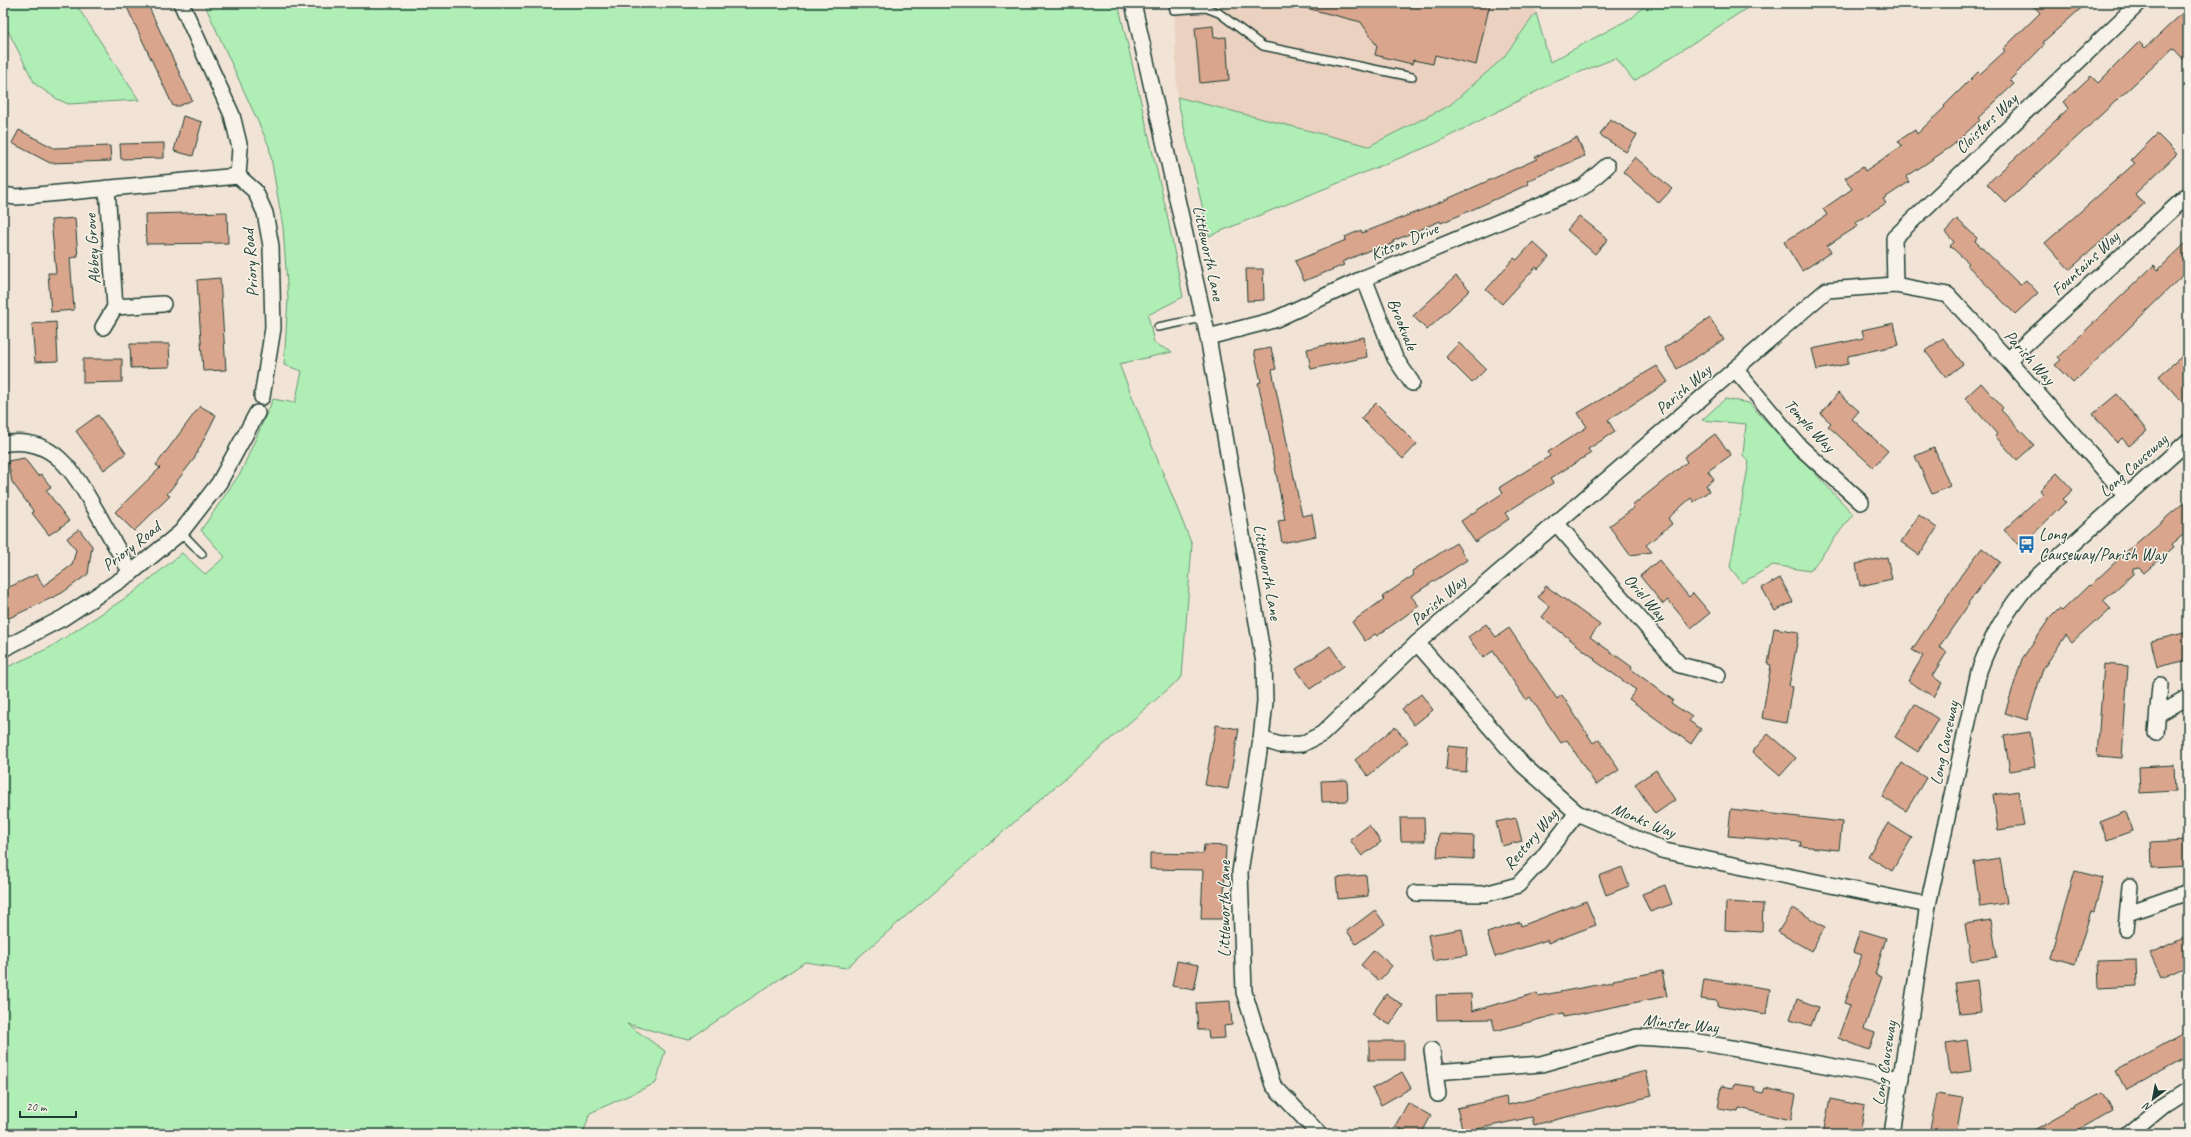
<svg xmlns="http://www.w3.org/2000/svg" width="2191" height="1137" font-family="Caveat,sans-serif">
  <rect width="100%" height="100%" fill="#f1e4d6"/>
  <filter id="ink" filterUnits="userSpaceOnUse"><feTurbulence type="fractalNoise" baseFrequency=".025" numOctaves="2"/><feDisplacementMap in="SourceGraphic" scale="8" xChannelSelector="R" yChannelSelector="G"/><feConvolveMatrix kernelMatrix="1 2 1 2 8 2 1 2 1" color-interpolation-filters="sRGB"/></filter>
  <g filter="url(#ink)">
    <path fill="#ead1c0" d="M1174,3H1533L1536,13L1503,58L1450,105L1369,146L1177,97Z"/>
    <g fill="#afeeb5" stroke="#679674">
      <path d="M3,3H75L139,100L68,104L57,99L35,84L3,21Z"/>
      <path d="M204,3H1118L1167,214L1183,297L1148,315L1154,343L1172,352L1119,364L1192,545L1182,677L846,968L805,962L688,1040L627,1024L665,1051L656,1083L590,1113L583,1134H3V669L49,648L133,593L182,553L205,574L225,557L201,530L241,472L273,399L295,403L302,371L284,365L288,299L283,227L269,146Z"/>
      <path d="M1647,3H1755L1634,81L1616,58L1555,82L1434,144L1209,236L1177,97L1369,146L1450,105L1503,58L1536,13L1550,62L1633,17Z"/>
      <path d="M1725,399L1749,403L1853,514L1810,571L1773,565L1742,583L1730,567L1749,462L1743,455L1746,424L1702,420Z"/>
    </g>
    <g fill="#d9a68d" stroke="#1f3d34">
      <path d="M125,3H147L192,100L179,106H173Z"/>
      <path d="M1307,3H1490L1476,65L1435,55L1433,64L1413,60L1412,64L1375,55L1377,46L1361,22L1306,8Z"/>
      <path d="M2031,3H2087L2043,42L2045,44L2010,80L2014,84L1978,118L1980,120L1952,146L1906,177L1909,182L1883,199L1886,203L1856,222L1858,226L1827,246L1831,252L1802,271L1784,242L1827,215L1823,209L1852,189L1845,178L1863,167L1865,171L1902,146L1898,141L1915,130L1917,134L1945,107L1944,106L1978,72L1980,74L2005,51L2003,49L2040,13Z"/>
      <path d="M2188,8V64L2173,48L2006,203L1987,184L2069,108L2063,102L2091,76L2098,83L2139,42L2145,48Z"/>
      <path d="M1213,26L1214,38L1226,37L1229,80L1200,83L1195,28Z"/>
      <path d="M183,116L202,122L193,156L174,151Z"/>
      <path d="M1610,119L1637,135L1626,152L1600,135Z"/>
      <path d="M19,130L54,148L110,146L111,161L50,163L12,143Z"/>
      <path d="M2157,134L2177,154L2135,194L2144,204L2069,270L2045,243L2135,163L2131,160Z"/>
      <path d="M1577,138L1585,156L1527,181L1529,184L1458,216L1441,223L1440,221L1393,241L1394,243L1378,250L1377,247L1342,262L1344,265L1304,281L1295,261L1346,240L1345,237L1361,230L1362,233L1427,208L1537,159L1535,157Z"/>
      <path d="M164,143V158L121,159L120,144Z"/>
      <path d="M1635,157L1672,189L1659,203L1623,172Z"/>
      <path d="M227,212L228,243L146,244L145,214Z"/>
      <path d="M1579,216L1608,239L1595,254L1567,230Z"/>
      <path d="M75,218L78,257L70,258L74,310L51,312L48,273H56L51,220Z"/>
      <path d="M1957,219L1977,238L1975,241L2020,285L2026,280L2038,293L2015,314L1967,265L1969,263L1950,246L1954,242L1945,232Z"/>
      <path d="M2188,241V270L2073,383L2055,365L2061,360L2058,357L2154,265L2158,270Z"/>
      <path d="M1533,242L1549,257L1538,269L1536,267L1502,304L1486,290L1514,258L1517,260Z"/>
      <path d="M1246,269H1263L1264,300L1247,301Z"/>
      <path d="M1456,276L1470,290L1427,330L1413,316Z"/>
      <path d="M220,278L226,370L203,371L197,280Z"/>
      <path d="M1710,318L1724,340L1677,369L1664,348Z"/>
      <path d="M56,322L58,361L35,362L32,324Z"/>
      <path d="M1894,323L1899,345L1848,356V364L1817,370L1812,349L1864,338L1862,330Z"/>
      <path d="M1364,337L1367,357L1311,369L1307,349Z"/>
      <path d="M1943,338L1963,364L1946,377L1925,351Z"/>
      <path d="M1459,343L1486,369L1472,383L1446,357Z"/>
      <path d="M130,344H169L170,367L131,368Z"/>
      <path d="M1271,348L1276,369L1272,370L1302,516L1312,514L1316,536L1282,543L1278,521L1285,520L1263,404L1258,383L1261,382L1254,351Z"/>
      <path d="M2188,351V409L2159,376Z"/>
      <path d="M83,359H122V382L83,383Z"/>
      <path d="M1657,366L1668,382L1608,420L1615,432L1588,449L1591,453L1550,479L1553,483L1505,513L1509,519L1475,542L1461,521L1503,493L1500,487L1550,456L1548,452L1587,427L1578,413Z"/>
      <path d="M1981,383L2003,408L2001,410L2034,445L2017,460L1995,436L1997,434L1965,398Z"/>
      <path d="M1838,393L1859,411L1852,419L1888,451L1873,467L1828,426L1831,423L1821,414Z"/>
      <path d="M2117,394L2147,431L2129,446L2122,438L2117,443L2093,414Z"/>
      <path d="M1376,403L1417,444L1403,459L1361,418Z"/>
      <path d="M200,406L216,415L194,459L167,494L170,496L134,531L115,512L160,468L156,465Z"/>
      <path d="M98,415L126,453L104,470L76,431Z"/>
      <path d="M1715,434L1731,455L1708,471L1714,479L1706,485L1709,491L1694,502L1691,498L1668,518L1672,524L1646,545L1652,552L1630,555L1609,526L1634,508L1632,506L1687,462L1684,457Z"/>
      <path d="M1934,448L1950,486L1932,494L1915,456Z"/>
      <path d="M24,458L38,476L41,474L51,487L46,490L69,521L49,535L32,513L34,512L12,482L8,461Z"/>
      <path d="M2057,473L2073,490L2063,499L2066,502L2023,544H2017L2004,530L2043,494L2040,490Z"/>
      <path d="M2188,499V531L2172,544L2174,547L2144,573L2139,568L2133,569V574L2103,601L2111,609L2097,622L2095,621L2072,642L2066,635L2043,669L2027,720L2005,713L2022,659L2049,619L2059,609L2062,611L2089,585L2090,586L2126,552Z"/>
      <path d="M1919,515L1937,528L1919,555L1901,542Z"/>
      <path d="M79,529L92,546L88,574L62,593L3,621V590L37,574L43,586L72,565L76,550L67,538Z"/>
      <path d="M1456,543L1467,560L1411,596L1419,606L1377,636L1375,634L1365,641L1352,622L1384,599L1382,597L1414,575L1412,571Z"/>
      <path d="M1982,548L2000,562L1968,603L1969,604L1939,647L1947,652L1932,676L1942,683L1934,697L1908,681L1923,656L1912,650L1962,574Z"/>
      <path d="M1887,557L1892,579L1860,586L1856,564Z"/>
      <path d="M1659,560L1689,597L1693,593L1710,613L1691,628L1668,600L1663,604L1640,576Z"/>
      <path d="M1780,578L1793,602L1775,611L1762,588Z"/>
      <path d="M1546,586L1600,625L1590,637L1632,667L1631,669L1673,700L1671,703L1692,717L1689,721L1701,729L1691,744L1629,699L1636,690L1594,660L1595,659L1542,617L1550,607L1538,597Z"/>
      <path d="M1486,624L1496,637L1509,628L1557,699L1562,695L1593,743L1599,739L1619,770L1596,785L1567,740L1561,743L1530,697L1526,700L1493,651L1483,658L1468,637Z"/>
      <path d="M1774,628L1799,632L1789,686L1792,687L1786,723L1762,718L1771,665L1768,664Z"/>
      <path d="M2188,632V660L2157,667L2151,641Z"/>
      <path d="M1330,646L1344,666L1310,689L1296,669Z"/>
      <path d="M2104,664L2128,666L2122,758L2097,756Z"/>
      <path d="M1421,694L1433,710L1414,725L1402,709Z"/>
      <path d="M1915,704L1938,719L1918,752L1895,737Z"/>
      <path d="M1216,725L1239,729L1228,789L1205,785Z"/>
      <path d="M1395,727L1408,742L1368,776L1355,760Z"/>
      <path d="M2030,732L2035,767L2010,771L2004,736Z"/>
      <path d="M1768,734L1796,758L1780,776L1752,752Z"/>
      <path d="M1448,746L1468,748L1466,772L1446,770Z"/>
      <path d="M1902,763L1926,778L1906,811L1882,797Z"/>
      <path d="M2174,765L2175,791L2140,793L2139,767Z"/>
      <path d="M1656,770L1675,800L1655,814L1635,784Z"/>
      <path d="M1347,780L1348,801L1322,802L1321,781Z"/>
      <path d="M2018,791L2024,826L1998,830L1993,795Z"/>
      <path d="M1731,809L1842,822L1839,850L1800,846L1801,842L1728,836Z"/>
      <path d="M2126,812L2132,831L2107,840L2100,822Z"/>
      <path d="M1400,818H1424L1425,841H1401Z"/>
      <path d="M1516,818L1522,841L1502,846L1496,822Z"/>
      <path d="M1888,823L1912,838L1892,871L1868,856Z"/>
      <path d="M1369,825L1381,842L1362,856L1350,840Z"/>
      <path d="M1439,834L1474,836L1473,859L1437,857Z"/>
      <path d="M2186,840L2187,866L2152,868L2151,842Z"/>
      <path d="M1204,845L1226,846L1223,919H1201L1203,870L1150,869V853L1203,854Z"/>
      <path d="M2000,858L2007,903L1980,907L1974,862Z"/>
      <path d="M1622,867L1629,886L1606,895L1599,876Z"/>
      <path d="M2075,871L2103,878L2094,912L2091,911L2075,964L2050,957Z"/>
      <path d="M1366,875L1368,896L1338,899L1336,878Z"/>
      <path d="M1665,885L1672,904L1650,912L1642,894Z"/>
      <path d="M1586,901L1596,925L1548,943L1547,940L1495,957L1487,933L1520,922L1521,926Z"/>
      <path d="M1726,902L1763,904L1762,932L1725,930Z"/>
      <path d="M1793,908L1825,927L1811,951L1778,932Z"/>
      <path d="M1375,910L1385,924L1356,944L1347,931Z"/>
      <path d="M1991,920L1997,957L1971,961L1965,924Z"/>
      <path d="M1462,929L1467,955L1433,961L1428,935Z"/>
      <path d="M1860,930L1886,938L1875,974L1882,977L1864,1029L1875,1033L1869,1050L1838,1038L1850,1005L1844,1003L1862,955L1853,952Z"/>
      <path d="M2184,938L2188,946V965L2161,977L2150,953Z"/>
      <path d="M1374,950L1392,966L1379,981L1361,965Z"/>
      <path d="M2136,960L2137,986L2099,988L2098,961Z"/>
      <path d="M1177,961L1199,965L1194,990L1172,986Z"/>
      <path d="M1662,971L1667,996L1564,1017L1563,1013L1495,1031L1492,1019L1437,1020L1436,995L1471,994L1472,1011L1537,993L1538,996L1613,982V980Z"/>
      <path d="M1704,979L1770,989L1766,1014L1717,1006V1001L1701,999Z"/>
      <path d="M1977,980L1981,1012L1960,1014L1955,983Z"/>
      <path d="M1386,994L1403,1005L1390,1025L1372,1014Z"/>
      <path d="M1797,999L1818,1007L1811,1026L1790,1019Z"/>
      <path d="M1230,1001L1232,1025L1224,1026L1225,1038L1209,1039L1208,1030H1198L1196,1003Z"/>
      <path d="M2188,1031V1056L2126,1090L2116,1071Z"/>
      <path d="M1967,1040L1971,1071L1950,1074L1946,1043Z"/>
      <rect x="1369" y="1041" width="35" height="19"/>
      <path d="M1646,1071L1652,1096L1534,1125L1532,1117L1463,1132L1457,1108L1506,1097L1508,1105Z"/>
      <path d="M1402,1072L1411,1088L1381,1105L1372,1089Z"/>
      <path d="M1735,1084L1755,1087L1754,1091L1763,1093L1765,1088L1796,1095L1791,1120L1739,1108L1738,1111L1718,1108L1722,1086L1733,1088Z"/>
      <path d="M2102,1092L2112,1111L2071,1134H2027Z"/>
      <path d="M1937,1094L1963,1098L1956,1134H1929Z"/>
      <path d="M1830,1099L1865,1106L1860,1134H1823Z"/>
      <path d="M1408,1103L1431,1116L1421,1134H1409L1395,1126Z"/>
    </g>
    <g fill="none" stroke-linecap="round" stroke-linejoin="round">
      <defs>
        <g id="lane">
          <path d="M1173,3L1174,10L1206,8L1219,13L1263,46L1412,77"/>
          <path d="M1158,327L1203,318"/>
          <path d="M181,532L202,554"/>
        </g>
        <g id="street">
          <path d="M181,3L232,115L240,148L238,176L255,191L265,213L271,246L273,328L262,397"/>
          <path d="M1133,3L1208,337L1264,663L1265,702L1261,739L1240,872L1244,992L1273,1085L1319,1134"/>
          <path d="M107,188L115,307"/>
          <path d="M3,195L16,197L238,176"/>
          <path d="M1364,278L1395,358L1412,383"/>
          <path d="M1895,285L1894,238L2139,3"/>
          <path d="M103,327L115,307L163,304"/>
          <path d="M1208,337L1274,320L1364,278L1583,187L1607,166"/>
          <path d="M2008,360L2188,195"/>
          <path d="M1735,369L1800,447L1861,502"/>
          <path d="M3,444C55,434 76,476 98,514C109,534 120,554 131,573"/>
          <path d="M1556,523L1680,665L1718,675"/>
          <path d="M1417,643L1523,765L1577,813L1665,851L1928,905"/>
          <path d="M3,649L63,618L131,573L181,532L219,483L257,413"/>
          <path d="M2158,714L2188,697"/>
          <path d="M2156,733L2160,685"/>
          <path d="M1261,739L1280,745L1302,744L1322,734L1417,643L1827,290L1895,285L1948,295L2008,360L2127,496"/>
          <path d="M1416,893L1485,894L1518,885L1540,861L1577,813"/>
          <path d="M2128,913L2188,892"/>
          <path d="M2126,929L2130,886"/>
          <path d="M1432,1050L1438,1094"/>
          <path d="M1435,1072L1541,1064L1637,1037L1688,1040L1901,1079"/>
          <path d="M1892,1134L1928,905L1979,671C1991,637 2006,610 2030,583L2188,441"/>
          <path d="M2129,1134L2163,1106L2188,1090"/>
        </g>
      </defs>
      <use href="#lane" stroke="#1f3d34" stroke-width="10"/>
      <use href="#street" stroke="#1f3d34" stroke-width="18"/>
      <use href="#lane" stroke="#f7f3e8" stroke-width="7"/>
      <use href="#street" stroke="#f7f3e8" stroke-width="15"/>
    </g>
  </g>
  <defs>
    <symbol id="bus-bare" viewBox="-9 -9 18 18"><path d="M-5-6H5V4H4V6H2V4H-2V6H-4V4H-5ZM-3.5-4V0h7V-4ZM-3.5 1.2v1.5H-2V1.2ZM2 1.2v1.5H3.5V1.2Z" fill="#1f6fb2" stroke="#f7f3e8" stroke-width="2.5" paint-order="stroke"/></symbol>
  </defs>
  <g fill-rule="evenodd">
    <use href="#bus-bare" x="2014" y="532" width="25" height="25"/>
  </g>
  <g text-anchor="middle" stroke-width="3" stroke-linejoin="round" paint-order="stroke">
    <g font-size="17" fill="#1f3d34" stroke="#f7f3e8">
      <text transform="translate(1986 123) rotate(-44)" y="6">Cloisters Way</text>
      <text transform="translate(1404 241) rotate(-23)" y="6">Kitson Drive</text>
      <text transform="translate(92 249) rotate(-94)" y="6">Abbey Grove</text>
      <text transform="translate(1209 253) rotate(78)" y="6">Littleworth Lane</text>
      <text transform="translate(250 263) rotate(-94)" y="6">Priory Road</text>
      <text transform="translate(2085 263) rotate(-43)" y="6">Fountains Way</text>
      <text transform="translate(1403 324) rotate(68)" y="6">Brookvale</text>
      <text transform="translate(2030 357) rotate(48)" y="6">Parish Way</text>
      <text transform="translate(1683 389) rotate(-41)" y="6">Parish Way</text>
      <text transform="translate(1810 425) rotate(47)" y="6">Temple Way</text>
      <text transform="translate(2133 465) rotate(-42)" y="6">Long Causeway</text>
      <text transform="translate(131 546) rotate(-38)" y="6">Priory Road</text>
      <text transform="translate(1268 572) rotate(80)" y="6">Littleworth Lane</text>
      <text transform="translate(1646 597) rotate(49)" y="6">Oriel Way</text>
      <text transform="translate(1438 600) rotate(-41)" y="6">Parish Way</text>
      <text transform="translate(1944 743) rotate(-78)" y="6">Long Causeway</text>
      <text transform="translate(1644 820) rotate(22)" y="6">Monks Way</text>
      <text transform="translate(1530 839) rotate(-50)" y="6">Rectory Way</text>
      <text transform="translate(1224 909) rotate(-90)" y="6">Littleworth Lane</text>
      <text transform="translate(1681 1023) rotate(6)" y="6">Minster Way</text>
      <text transform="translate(1884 1063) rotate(-81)" y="6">Long Causeway</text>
    </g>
    <g font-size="17" fill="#1f3d34" stroke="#f7f3e8" text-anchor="start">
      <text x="2039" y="540">Long<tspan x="2039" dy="20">Causeway/Parish Way</tspan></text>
    </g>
  </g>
  <rect width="2191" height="1137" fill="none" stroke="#f7f3e8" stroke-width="16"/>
  <rect x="8" y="8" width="2175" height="1121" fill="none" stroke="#1f3d34" stroke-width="1.5" filter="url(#ink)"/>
  <g transform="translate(2153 1099) rotate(212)" stroke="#f7f3e8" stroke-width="3" paint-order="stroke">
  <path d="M0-3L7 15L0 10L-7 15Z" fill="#1f3d34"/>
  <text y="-6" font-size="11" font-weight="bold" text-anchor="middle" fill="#1f3d34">N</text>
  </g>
  <path d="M20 1111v6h56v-6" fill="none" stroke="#1f3d34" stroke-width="2"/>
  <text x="26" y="1111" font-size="12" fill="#1f3d34" stroke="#f7f3e8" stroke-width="3" paint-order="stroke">20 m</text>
</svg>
